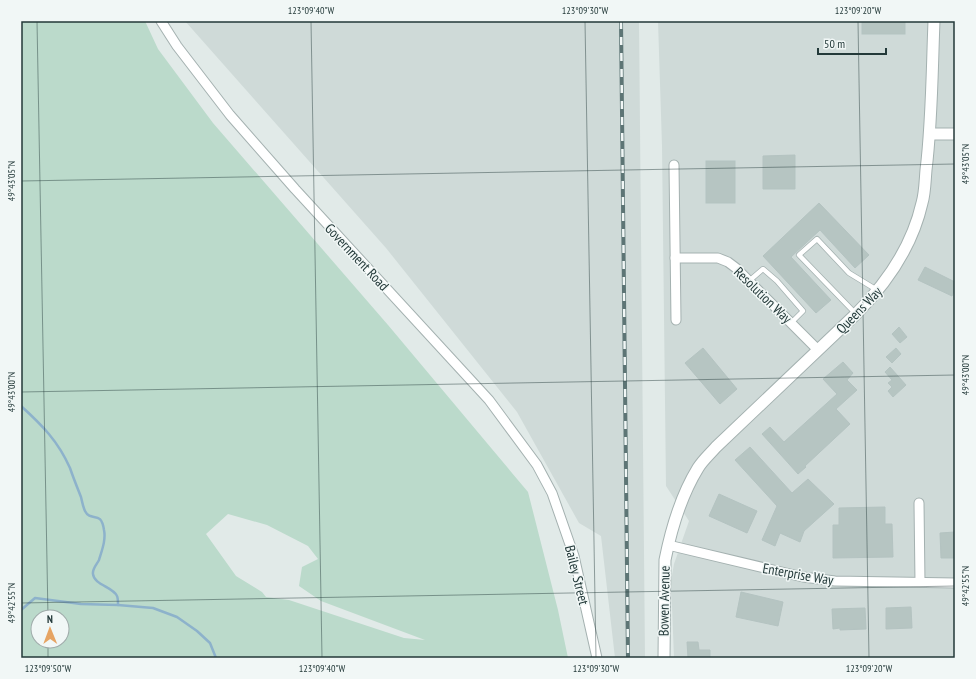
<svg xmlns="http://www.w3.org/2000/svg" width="976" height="679" font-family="'PT Sans Narrow',sans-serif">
  <rect width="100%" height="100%" fill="#e1eae8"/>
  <g fill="#cfdad8">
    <path d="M185,21H639L645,658H615L601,536L579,523L517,412L386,248Z"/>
    <path d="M658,21H955V658H674L671,581L674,564L689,521L666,486L662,146Z"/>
  </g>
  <path fill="#bbdacb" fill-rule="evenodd" d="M21,21H145L158,49L213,123L388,325L528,492L558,610L568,658H21ZM228,514L267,525L308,546L318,559L302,567L299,586L321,601L425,640L404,638L289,600L266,597L262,592L236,576L206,534ZM38,617H62V641H38Z"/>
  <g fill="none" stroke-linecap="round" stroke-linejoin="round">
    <g stroke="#8db2cb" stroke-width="2.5">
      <path d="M21,406C42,425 58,441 70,468C73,477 77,487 81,497C82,501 83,507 85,511C91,523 101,509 104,530C106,540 102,550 99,560C97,564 92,569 93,574C94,585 113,587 117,596C118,598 118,602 118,605"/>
      <path d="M21,610L35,598L81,604L118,605L153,608L177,617L197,631L210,643L216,658"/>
    </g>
  </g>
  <g fill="#b6c5c2" stroke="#b4c3c1">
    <rect x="862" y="21" width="43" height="13"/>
    <path d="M795,155V189H763V156Z"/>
    <rect x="706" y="161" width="29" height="42"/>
    <path d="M819,203L869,255L855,268L820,230L791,257L831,300L816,313L763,256Z"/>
    <path d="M925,267L955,282V289L952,296L918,280Z"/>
    <path d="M899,327L907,337L900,343L892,334Z"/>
    <path d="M703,348L737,389L720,404L685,363Z"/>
    <path d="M896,348L901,354L892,363L886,357Z"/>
    <path d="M843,362L853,373L847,380L857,390L836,409L850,424L805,466L806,467L798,474L762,434L770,427L784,442L837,394L823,379Z"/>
    <path d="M890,367L906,385L893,397L888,391L892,387L888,383L892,380L885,372Z"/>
    <path d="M750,447L792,493L808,479L834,504L804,531L800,542L780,533L775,546L762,540L777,506L735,460Z"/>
    <path d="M719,494L757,511L747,533L709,516Z"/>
    <path d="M885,507V524H892L893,557L833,558V525H839V508Z"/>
    <path d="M955,532V558H941L940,533Z"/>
    <path d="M741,592L783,602L778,626L736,617Z"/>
    <path d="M911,607L912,628L886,629V608Z"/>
    <path d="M865,608L866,629L840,630V628L833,629L832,609Z"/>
    <path d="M687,642H698L699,650H710V658H688Z"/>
  </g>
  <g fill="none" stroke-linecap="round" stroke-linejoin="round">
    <defs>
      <g id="service">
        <path d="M749,281L763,269L777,281L803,311L791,323"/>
        <path d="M856,314L799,255L817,239L849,273L877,290"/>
      </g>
      <g id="minor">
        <path d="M161,21L177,46L230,115L295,189L489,400L537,465L552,493L574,556L597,658"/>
        <path d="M674,165L676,320"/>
        <path d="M675,258H718L728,262L736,268L818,350"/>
        <path d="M919,503L920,582"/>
        <path d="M668,545L803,577L835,581L955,583"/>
      </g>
      <g id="tertiary">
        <path d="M930,134H955"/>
        <path d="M664,658L665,560C671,530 682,494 698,468C703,460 710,454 716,447L856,314C887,283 912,247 922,203C925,193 925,181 926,170C932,121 932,71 934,21"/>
      </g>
    </defs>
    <use href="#service" stroke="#a4b1b0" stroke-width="6"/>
    <use href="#minor" stroke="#a4b1b0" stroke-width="11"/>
    <use href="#tertiary" stroke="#a4b1b0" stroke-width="13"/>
    <use href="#service" stroke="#fff" stroke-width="4.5"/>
    <use href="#minor" stroke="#fff" stroke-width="9"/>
    <use href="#tertiary" stroke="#fff" stroke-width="11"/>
    <defs>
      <path id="rail" d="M621,21L628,658"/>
    </defs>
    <use href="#rail" stroke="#5d7575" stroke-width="4"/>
    <use href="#rail" stroke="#f1f7f6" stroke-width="2.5" stroke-dasharray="8" stroke-linecap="butt"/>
  </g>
  <path fill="none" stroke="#233939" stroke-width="1" stroke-opacity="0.45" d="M37,21L48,617M311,21L322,658M585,21L596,658M858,21L869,658M21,181L955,164M21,392L955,375M21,603L955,586M48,641V658"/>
  <g text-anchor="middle" stroke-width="3" stroke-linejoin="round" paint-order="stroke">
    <g font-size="14" fill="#233939" stroke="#f1f7f6">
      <text transform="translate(357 257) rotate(47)" y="5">Government Road</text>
      <text transform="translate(763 295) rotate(44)" y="5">Resolution Way</text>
      <text transform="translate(859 310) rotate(-46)" y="5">Queens Way</text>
      <text transform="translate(798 574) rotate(10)" y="5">Enterprise Way</text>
      <text transform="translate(577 575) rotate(76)" y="5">Bailey Street</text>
      <text transform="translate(664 601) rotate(-89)" y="5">Bowen Avenue</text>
    </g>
  </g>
  <rect width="976" height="679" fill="none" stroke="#f1f7f6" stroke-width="44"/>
  <g transform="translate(50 629) rotate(359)"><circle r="19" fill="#f1f7f6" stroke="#9fabaa"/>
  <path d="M0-3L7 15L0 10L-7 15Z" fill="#e6a463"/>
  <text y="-6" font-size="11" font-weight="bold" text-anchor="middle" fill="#233939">N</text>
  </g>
  <path d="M818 48v6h68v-6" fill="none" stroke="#233939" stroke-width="2"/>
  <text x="824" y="48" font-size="12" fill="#233939" stroke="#f1f7f6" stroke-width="3" paint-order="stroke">50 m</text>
  <rect x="22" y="22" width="932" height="635" fill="none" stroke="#233939" stroke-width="1.5"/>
  <g font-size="10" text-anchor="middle" fill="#233939">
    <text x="311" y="14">123°09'40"W</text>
    <text x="585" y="14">123°09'30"W</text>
    <text x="858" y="14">123°09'20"W</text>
    <text transform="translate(965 164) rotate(-90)" y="4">49°43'05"N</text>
    <text transform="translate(11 181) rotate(-90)" y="4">49°43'05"N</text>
    <text transform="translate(965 375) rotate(-90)" y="4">49°43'00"N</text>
    <text transform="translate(11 392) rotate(-90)" y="4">49°43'00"N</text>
    <text transform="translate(965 586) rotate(-90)" y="4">49°42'55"N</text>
    <text transform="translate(11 603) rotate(-90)" y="4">49°42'55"N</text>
    <text x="48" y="672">123°09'50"W</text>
    <text x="322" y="672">123°09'40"W</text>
    <text x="596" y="672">123°09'30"W</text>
    <text x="869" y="672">123°09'20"W</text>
  </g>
</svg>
